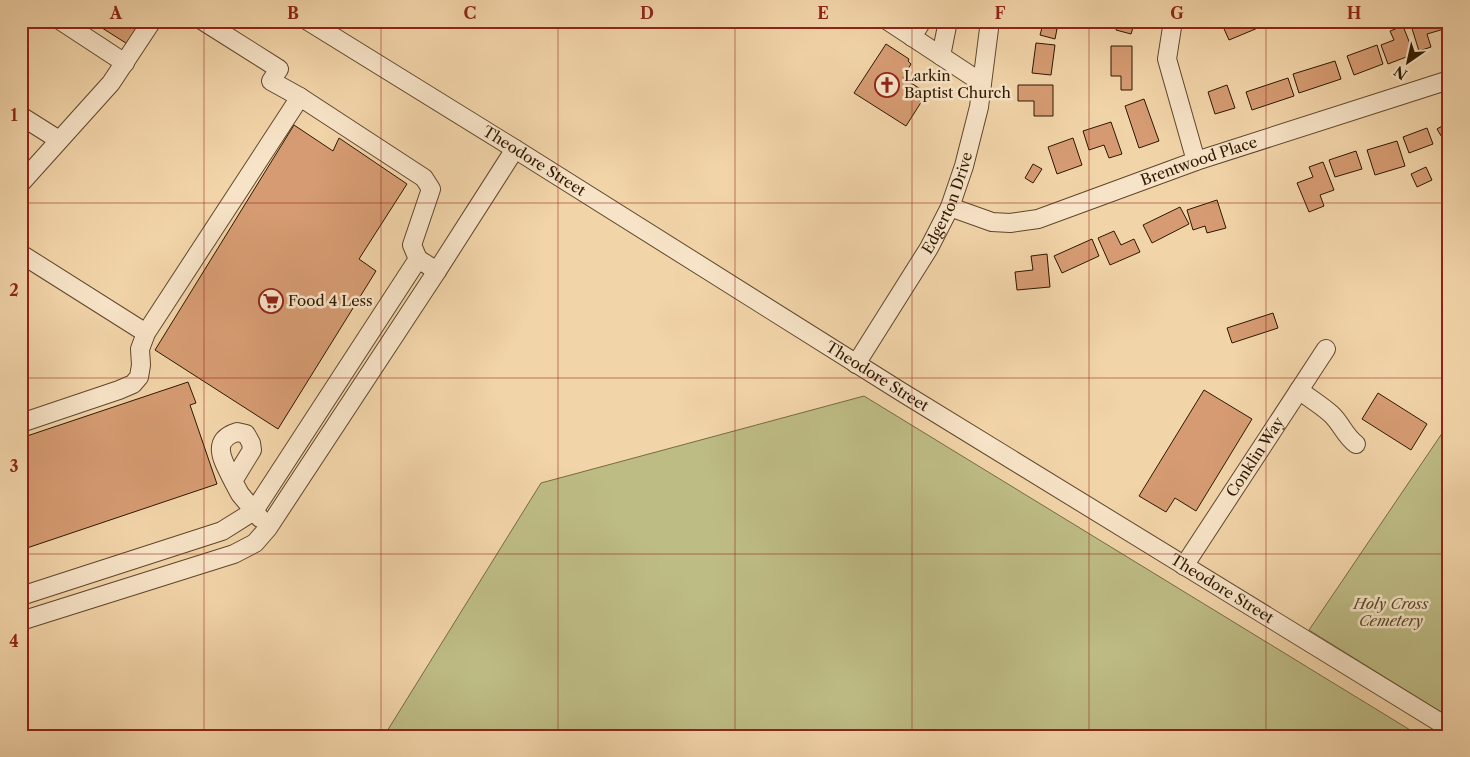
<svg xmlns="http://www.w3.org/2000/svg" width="1470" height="757" font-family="'Libre Caslon Text',serif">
  <rect width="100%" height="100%" fill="#f2d4a9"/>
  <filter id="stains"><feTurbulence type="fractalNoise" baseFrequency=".004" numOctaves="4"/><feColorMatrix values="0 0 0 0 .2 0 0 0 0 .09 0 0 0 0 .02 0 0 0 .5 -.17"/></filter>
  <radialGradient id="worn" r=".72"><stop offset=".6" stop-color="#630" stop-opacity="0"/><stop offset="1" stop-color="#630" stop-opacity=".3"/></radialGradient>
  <g fill="#bebc85" stroke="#766a42">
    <path d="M864,396L1420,736H384L541,483Z"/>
    <path d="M1449,423V717L1309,630Z"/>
  </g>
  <g fill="#d69b72" stroke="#2e1800">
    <path d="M91,21H144L129,45Z"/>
    <path d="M1030,21H1055L1053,28L1057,29L1055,39L1040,35L1043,24Z"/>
    <path d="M1119,21H1135L1131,34L1116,30Z"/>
    <path d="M1224,21H1263L1265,25L1229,40L1221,22Z"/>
    <path d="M1413,21H1441L1444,29L1427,34L1431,47L1419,51L1410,22Z"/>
    <path d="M1403,26L1414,54L1388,64L1381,45L1394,40L1390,31Z"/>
    <path d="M1036,43L1055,45L1051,75L1032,73Z"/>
    <path d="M886,44L909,59L908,61L911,64L903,78L927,93L906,126L854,93Z"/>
    <path d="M1377,45L1383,64L1354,75L1347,56Z"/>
    <path d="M1111,46H1132V90H1121V76H1111Z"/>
    <path d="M1335,61L1341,79L1299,93L1293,74Z"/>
    <path d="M1288,78L1294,96L1252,110L1246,92Z"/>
    <path d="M1018,85H1053V116H1034V101H1018Z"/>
    <path d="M1227,85L1235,108L1215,114L1208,92Z"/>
    <path d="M1144,99L1159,141L1139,148L1125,106Z"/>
    <path d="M1111,122L1122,154L1109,158L1104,145L1089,150L1083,131Z"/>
    <path d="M1449,122V143L1446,144L1437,129Z"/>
    <path d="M294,125L333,151L339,138L407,184L359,259L376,271L278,429L155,350Z"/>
    <path d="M1427,128L1433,144L1409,153L1403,137Z"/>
    <path d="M1073,138L1082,165L1057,174L1048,147Z"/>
    <path d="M1397,141L1405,166L1375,175L1367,150Z"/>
    <path d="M1356,151L1362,169L1335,177L1329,160Z"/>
    <path d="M1323,162L1334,190L1320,195L1324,206L1309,212L1297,183L1313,177L1309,167Z"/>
    <path d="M1033,164L1042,169L1033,183L1025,178Z"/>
    <path d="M1426,167L1432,180L1417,187L1411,174Z"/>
    <path d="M1217,200L1226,228L1207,233L1205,226L1193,230L1187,210Z"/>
    <path d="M1180,207L1189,224L1152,243L1143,225Z"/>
    <path d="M1114,231L1121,245L1134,239L1140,252L1110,265L1098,238Z"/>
    <path d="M1092,239L1099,256L1062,273L1054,256Z"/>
    <path d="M1047,254L1050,287L1017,290L1015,272L1033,270L1031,256Z"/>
    <path d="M1273,313L1278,328L1232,343L1227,328Z"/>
    <path d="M188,382L196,403L190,405L217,484L21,550V438Z"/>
    <path d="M1204,390L1252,419L1196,511L1175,498L1166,512L1139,496Z"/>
    <path d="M1378,393L1427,424L1411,450L1362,419Z"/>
  </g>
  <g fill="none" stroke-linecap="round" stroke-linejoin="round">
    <defs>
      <g id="minor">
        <path d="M61,21L125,63"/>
        <path d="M203,21L279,69L271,81L300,97"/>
        <path id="s1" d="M308,21L515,149L900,391L1449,728"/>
        <path d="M888,21L982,83"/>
        <path d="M1173,21L1167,59L1196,161"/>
        <path d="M912,37L922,21"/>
        <path d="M941,56L948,21"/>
        <path d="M21,116L59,140"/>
        <path d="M21,183L111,83L152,21"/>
        <path id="s2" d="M950,207L992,222L1010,223L1038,219L1196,161L1449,80"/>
        <path d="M21,254L146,333"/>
        <path id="s3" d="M856,364L929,248L950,207L964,166L979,107L990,21"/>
        <path d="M1299,390C1309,398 1321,405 1331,414C1341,423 1345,436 1356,444"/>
        <path d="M21,423L119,390L133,384L139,377L141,365L140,349L146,333L300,97L424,178L431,189L412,245L418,259L437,271L515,149"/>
        <path d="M233,481C224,462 209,441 237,432L246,434L251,443L252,450L233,481L240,494L260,518"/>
        <path id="s4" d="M1184,566L1326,349"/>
        <path d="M21,596L222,531L254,511L418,259"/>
        <path d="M21,621L234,554L255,543L268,528L437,271"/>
      </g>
    </defs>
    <use href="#minor" stroke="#5f472a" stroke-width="20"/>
    <use href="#minor" stroke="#f7e3c7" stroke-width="18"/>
  </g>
  <path fill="none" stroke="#8f2418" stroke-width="1" stroke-opacity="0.55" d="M204,21V736M381,21V736M558,21V736M735,21V736M912,21V736M1089,21V736M1266,21V736M21,203H1449M21,378H1449M21,554H1449"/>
  <defs>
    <symbol id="church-ring" viewBox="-11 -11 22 22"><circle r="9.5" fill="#f7e3c7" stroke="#8f2418" stroke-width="1.5"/><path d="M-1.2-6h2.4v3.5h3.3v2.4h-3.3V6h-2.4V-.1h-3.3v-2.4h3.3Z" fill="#8f2418"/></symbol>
    <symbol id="supermarket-ring" viewBox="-11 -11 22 22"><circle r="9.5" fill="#f7e3c7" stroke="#8f2418" stroke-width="1.5"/><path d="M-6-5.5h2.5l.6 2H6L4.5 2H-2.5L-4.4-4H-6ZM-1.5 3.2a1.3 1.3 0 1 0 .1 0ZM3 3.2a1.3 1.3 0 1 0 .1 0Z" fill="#8f2418"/></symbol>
  </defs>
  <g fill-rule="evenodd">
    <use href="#church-ring" x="873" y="71" width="28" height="28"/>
    <use href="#supermarket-ring" x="257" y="287" width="28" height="28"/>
  </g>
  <g text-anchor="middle" stroke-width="5" stroke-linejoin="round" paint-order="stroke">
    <g font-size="15" fill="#2e1800" stroke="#f7e3c7" text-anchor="start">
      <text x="904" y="81">Larkin<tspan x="904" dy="17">Baptist Church</tspan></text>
      <text x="288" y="306">Food 4 Less</text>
    </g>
    <g font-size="15" fill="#2e1800" stroke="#f7e3c7">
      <text dy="5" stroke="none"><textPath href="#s1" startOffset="266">Theodore Street</textPath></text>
      <text dy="5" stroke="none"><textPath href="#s2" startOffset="262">Brentwood Place</textPath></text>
      <text dy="5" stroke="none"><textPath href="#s3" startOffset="186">Edgerton Drive</textPath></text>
      <text dy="5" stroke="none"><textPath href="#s1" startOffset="671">Theodore Street</textPath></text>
      <text dy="5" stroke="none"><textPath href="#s4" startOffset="130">Conklin Way</textPath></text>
      <text dy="5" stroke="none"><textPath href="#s1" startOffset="1076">Theodore Street</textPath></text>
    </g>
    <g font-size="15" font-style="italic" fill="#594928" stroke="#f7e3c7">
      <text x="1391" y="609">Holy Cross<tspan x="1391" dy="17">Cemetery</tspan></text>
    </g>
  </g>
  <rect width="1470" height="757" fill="none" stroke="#f2d4a9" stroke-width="55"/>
  <g transform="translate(1408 62) rotate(214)" stroke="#f7e3c7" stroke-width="4" paint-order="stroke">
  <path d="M0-4L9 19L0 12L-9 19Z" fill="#2e1800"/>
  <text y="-8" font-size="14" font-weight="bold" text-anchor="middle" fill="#2e1800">N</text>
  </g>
  <rect x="28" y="28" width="1414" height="702" fill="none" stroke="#8f2418" stroke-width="2"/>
  <g font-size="16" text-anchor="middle" font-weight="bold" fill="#8f2418">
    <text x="116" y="19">A</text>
    <text x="293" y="19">B</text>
    <text x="470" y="19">C</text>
    <text x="647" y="19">D</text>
    <text x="823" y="19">E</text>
    <text x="1000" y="19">F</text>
    <text x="1177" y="19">G</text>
    <text x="1354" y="19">H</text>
    <text x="14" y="121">1</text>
    <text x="14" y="296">2</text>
    <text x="14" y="472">3</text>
    <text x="14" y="647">4</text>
  </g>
  <rect width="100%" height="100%" filter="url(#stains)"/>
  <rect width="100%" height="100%" fill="url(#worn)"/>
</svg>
